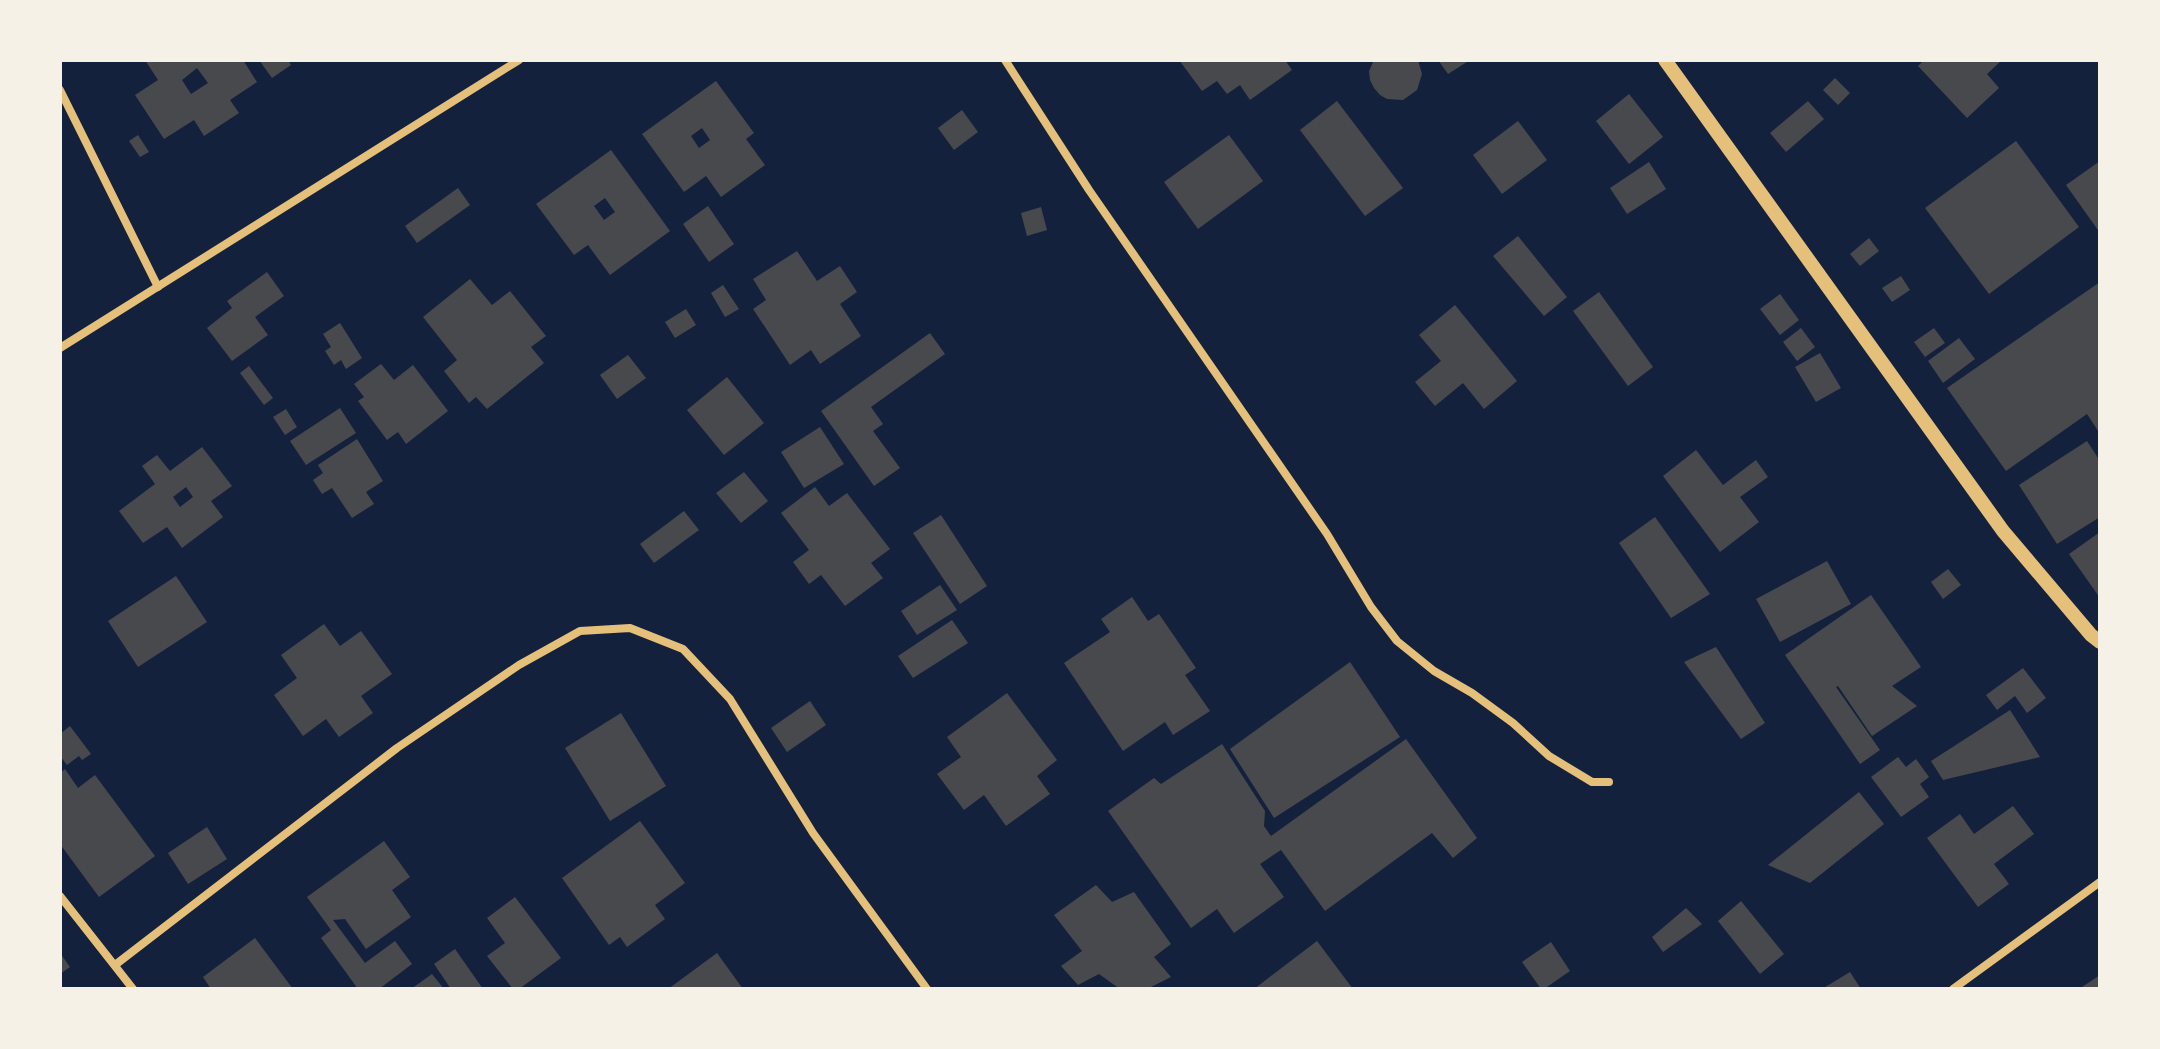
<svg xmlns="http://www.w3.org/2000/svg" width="2160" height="1049" font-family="Roboto,sans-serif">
  <rect width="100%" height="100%" fill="#14213d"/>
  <g fill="#48494c" fill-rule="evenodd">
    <path d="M145,60H243L257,82L230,100L239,113L204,136L194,120L164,139L135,95L158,80ZM197,68L208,83L191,94L182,80Z"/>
    <path d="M259,60H288L291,65L272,78Z"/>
    <path d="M1179,60H1285L1292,70L1250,100L1240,85L1227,94L1217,81L1202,91Z"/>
    <path d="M1374,60H1418L1422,74L1417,90L1403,100L1387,99L1380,95L1374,88L1370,80L1369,71Z"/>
    <path d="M1438,60H1470L1448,74Z"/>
    <path d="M1924,60H2002L1987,74L1999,88L1967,118L1918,66Z"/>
    <path d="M1835,78L1850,93L1838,105L1823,90Z"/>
    <path d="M716,81L754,133L746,139L765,165L721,197L706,176L684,192L642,134ZM702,128L710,140L699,148L691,136Z"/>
    <path d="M1629,94L1663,137L1629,164L1596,121Z"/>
    <path d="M1337,101L1403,188L1365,216L1300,130Z"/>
    <path d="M1808,101L1824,119L1786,152L1770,133Z"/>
    <path d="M962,110L978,132L954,150L938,128Z"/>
    <path d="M1518,121L1547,160L1502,194L1473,155Z"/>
    <path d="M138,135L149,152L140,157L129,141Z"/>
    <path d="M1229,135L1263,181L1198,229L1164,182Z"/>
    <path d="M2016,141L2079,227L1989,294L1925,208Z"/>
    <path d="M611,150L670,231L610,275L588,245L574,255L536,204ZM605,198L615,212L604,220L594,206Z"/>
    <path d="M2100,161V233L2066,185Z"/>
    <path d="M1649,162L1666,189L1627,214L1610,188Z"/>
    <path d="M458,188L470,205L417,243L405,226Z"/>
    <path d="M708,206L734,244L709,262L683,224Z"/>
    <path d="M1041,207L1047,230L1027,236L1021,213Z"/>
    <path d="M1518,236L1567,297L1544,316L1493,256Z"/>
    <path d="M1869,238L1879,251L1860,266L1850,254Z"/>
    <path d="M797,251L817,281L840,266L857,292L840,304L861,336L820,364L811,350L790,365L753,309L766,300L753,279Z"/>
    <path d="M267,272L284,296L255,317L268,335L232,361L207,328L232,308L227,301Z"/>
    <path d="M1901,276L1910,290L1892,302L1882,288Z"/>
    <path d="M470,279L492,305L510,291L546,336L531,347L544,363L487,409L476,397L469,403L444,371L457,360L423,317Z"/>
    <path d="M2100,282V434L2087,414L2006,471L1947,388Z"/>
    <path d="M723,285L739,309L725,317L711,293Z"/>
    <path d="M1599,292L1653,367L1628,386L1573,311Z"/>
    <path d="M1780,294L1799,320L1780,335L1760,309Z"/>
    <path d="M1455,305L1517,381L1484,409L1463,383L1435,406L1415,382L1441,361L1419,335Z"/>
    <path d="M686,309L696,325L675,338L665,322Z"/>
    <path d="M340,323L362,358L346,369L341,360L334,365L325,351L331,347L323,334Z"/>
    <path d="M1801,328L1815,347L1797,361L1783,342Z"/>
    <path d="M1934,328L1945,343L1925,357L1914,342Z"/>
    <path d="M930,333L945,354L871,407L883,424L873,431L900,468L874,486L821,411Z"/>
    <path d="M1959,338L1975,359L1943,383L1928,361Z"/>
    <path d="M1820,353L1841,388L1816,402L1795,367Z"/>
    <path d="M628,355L646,378L617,399L600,375Z"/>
    <path d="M381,364L394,380L413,365L448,411L406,444L398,432L387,440L358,401L364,397L354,384Z"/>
    <path d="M249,366L273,398L264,405L240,373Z"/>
    <path d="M727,377L764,423L724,455L687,410Z"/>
    <path d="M340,408L356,433L306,465L290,441Z"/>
    <path d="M286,409L297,427L285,435L273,417Z"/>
    <path d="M820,427L844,464L804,488L781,452Z"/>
    <path d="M357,439L383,481L366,492L374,504L352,518L332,488L322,494L313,480L323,473L318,465Z"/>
    <path d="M2087,441L2100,461V517L2057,544L2019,485Z"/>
    <path d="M202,447L232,486L211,501L223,517L182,548L167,527L143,543L119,511L155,484L142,466L157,455L170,471ZM186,487L193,497L180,507L173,497Z"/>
    <path d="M1696,450L1723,485L1756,460L1768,477L1740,497L1759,522L1720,552L1663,476Z"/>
    <path d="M744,472L768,501L741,523L716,493Z"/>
    <path d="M815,487L829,506L847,493L890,549L871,563L883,578L845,606L821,575L809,584L793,562L809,550L781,513Z"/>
    <path d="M684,511L699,530L654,563L640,544Z"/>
    <path d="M941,515L987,586L960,604L913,533Z"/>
    <path d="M1655,517L1710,594L1671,618L1619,543Z"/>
    <path d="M2100,532V598L2069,554Z"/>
    <path d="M1827,561L1851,604L1780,642L1756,599Z"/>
    <path d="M1948,569L1961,585L1943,599L1931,582Z"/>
    <path d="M176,576L207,622L138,667L108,621Z"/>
    <path d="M940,585L957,610L917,635L901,611Z"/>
    <path d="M1871,595L1921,667L1892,686L1917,706L1872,736L1838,686L1836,687L1880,750L1860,764L1785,655Z"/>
    <path d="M1132,597L1148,621L1159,614L1196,668L1185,675L1210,711L1173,735L1165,722L1123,751L1064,663L1110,632L1101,619Z"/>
    <path d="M952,620L968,643L913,678L898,656Z"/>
    <path d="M324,624L340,646L361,631L392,674L361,696L373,713L339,737L326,719L303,736L274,695L297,678L281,655Z"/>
    <path d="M1716,647L1765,723L1741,739L1684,662Z"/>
    <path d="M1350,662L1400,737L1274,818L1230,749Z"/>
    <path d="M2023,668L2046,698L2027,713L2015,696L1997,710L1986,695Z"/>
    <path d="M1007,693L1057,760L1037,776L1050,794L1006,826L984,795L964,810L937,774L961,757L947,737Z"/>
    <path d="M810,701L826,725L787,752L771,728Z"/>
    <path d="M2010,710L2040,757L1943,780L1931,761Z"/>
    <path d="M621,713L666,786L610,821L565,748Z"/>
    <path d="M70,726L91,754L82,760L79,756L67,765L60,756V734Z"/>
    <path d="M1406,739L1477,838L1453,858L1432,833L1325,911L1281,850L1260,864L1284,897L1234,933L1217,909L1191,928L1108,811L1154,778L1161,784L1222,744L1265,811L1264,826L1271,836Z"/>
    <path d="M1898,757L1906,767L1916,759L1929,777L1920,784L1929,797L1901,817L1871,777Z"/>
    <path d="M65,769L78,788L95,775L155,856L99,897L60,844V773Z"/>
    <path d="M1859,792L1884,824L1810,883L1768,865Z"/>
    <path d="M2013,806L2034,834L1994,864L2009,884L1978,907L1927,838L1960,814L1974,834Z"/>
    <path d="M640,821L685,883L655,905L665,919L627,947L620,937L609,945L562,878Z"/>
    <path d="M207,827L227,859L188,884L168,853Z"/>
    <path d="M384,841L410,877L392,890L411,917L366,949L345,919L333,920L365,963L395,941L412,964L379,989H358L321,938L331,930L307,897Z"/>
    <path d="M1096,885L1112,902L1134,892L1171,944L1154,957L1171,977L1147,989H1120L1099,974L1078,985L1061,966L1082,951L1054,915Z"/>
    <path d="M515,897L561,958L519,989H513L487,956L505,943L487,918Z"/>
    <path d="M1741,901L1784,954L1760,974L1718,921Z"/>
    <path d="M1686,908L1702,924L1663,952L1652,937Z"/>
    <path d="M255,938L293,989H211L203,977Z"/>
    <path d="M1317,941L1353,989H1254Z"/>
    <path d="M1551,942L1570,971L1544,989H1541L1522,962Z"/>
    <path d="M455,949L483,989H451L434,964Z"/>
    <path d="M60,953L70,967L60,974Z"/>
    <path d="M717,953L743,989H668Z"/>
    <path d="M1850,972L1861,989H1822Z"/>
    <path d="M432,974L444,989H411Z"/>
    <path d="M2100,975V989H2079Z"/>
  </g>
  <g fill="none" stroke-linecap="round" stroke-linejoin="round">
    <g stroke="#e5c07b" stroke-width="8">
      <path d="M1005,60L1089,190L1327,534L1371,607L1397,641L1434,671L1472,693L1513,723L1549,756L1592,782H1609"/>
      <path d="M60,90L158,287"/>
      <path d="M60,348L519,60"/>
      <path d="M60,896L133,989"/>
      <path d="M115,965L397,748L519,665L580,631L630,628L683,649L730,699L813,833L927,989"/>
      <path d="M1953,989L2100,882"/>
    </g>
    <path stroke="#e5c07b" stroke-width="14" d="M1665,60L2003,531L2091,635L2100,642"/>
  </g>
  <rect width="2160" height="1049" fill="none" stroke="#f6f1e7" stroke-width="124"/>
</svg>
